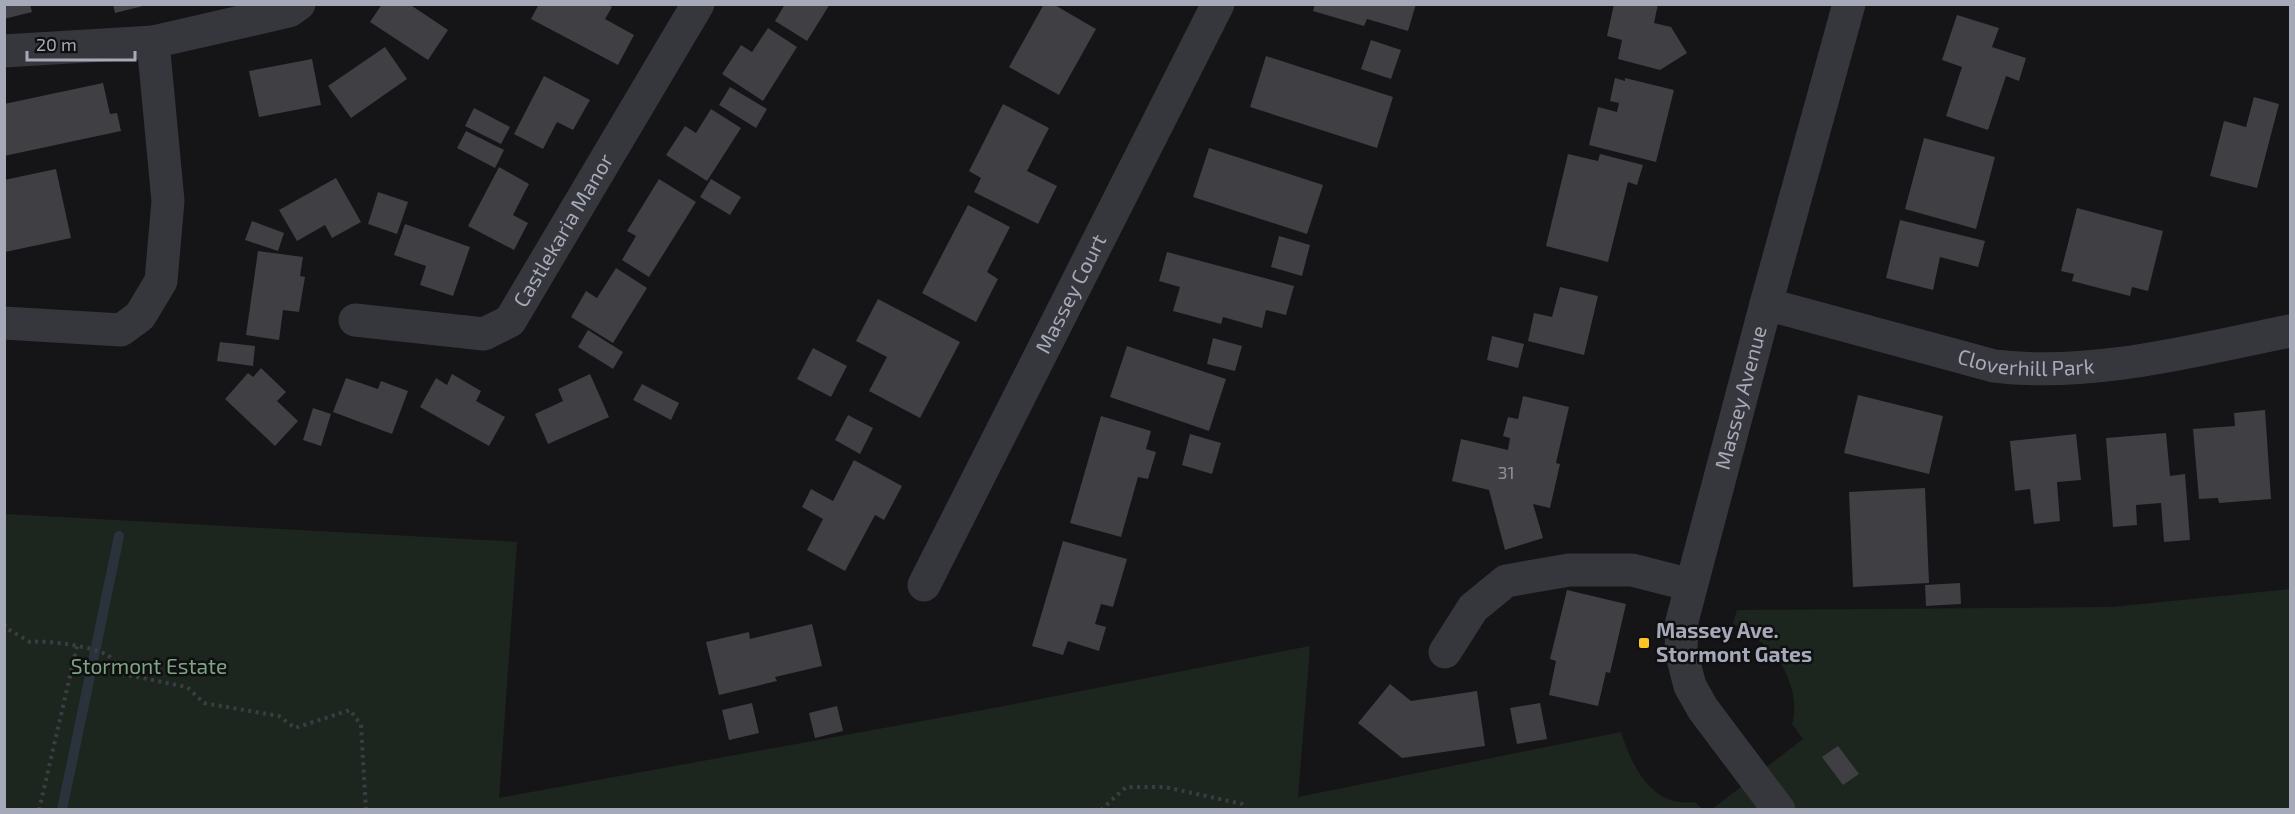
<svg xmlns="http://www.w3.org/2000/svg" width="2295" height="814" font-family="'Exo 2',sans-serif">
  <rect width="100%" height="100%" fill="#151517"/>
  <g fill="#1d261e">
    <path d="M5,514L517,542L499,798L999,707L1310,646L1298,797L1621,732C1632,767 1652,808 1695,802L1702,809H5Z"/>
    <path d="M2290,589V809L1711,810L1803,739L1792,724C1799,702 1789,671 1774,654C1764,642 1746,633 1733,623L1737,610L2113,607Z"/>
  </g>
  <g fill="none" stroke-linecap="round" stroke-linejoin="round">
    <path stroke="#2a333c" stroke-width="10" d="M62,810L119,536"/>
  </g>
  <g fill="#3f3f44">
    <path d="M4,4H30L32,12L4,19Z"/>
    <path d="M113,4H147V5L115,13Z"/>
    <path d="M382,4H409L448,30L428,60L370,22Z"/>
    <path d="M539,4H606L612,7L605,19L634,35L618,65L531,19Z"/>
    <path d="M785,4H830L807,41L775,21Z"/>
    <path d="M1044,4H1053L1096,29L1059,95L1009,67Z"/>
    <path d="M1315,4H1416L1408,31L1367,19L1364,26L1313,11Z"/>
    <path d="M1614,4H1658L1654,23L1671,27L1687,53L1660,70L1618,59L1622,40L1607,36Z"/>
    <path d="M1957,15L1999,28L1992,47L2026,58L2019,81L2006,76L1988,130L1946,116L1962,67L1942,60Z"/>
    <path d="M768,28L797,47L763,101L722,74L741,45L752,52Z"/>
    <path d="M1371,40L1401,50L1391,79L1361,69Z"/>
    <path d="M385,47L407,79L351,118L328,86Z"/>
    <path d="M1266,56L1393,97L1377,148L1250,107Z"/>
    <path d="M312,59L321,105L259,117L249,71Z"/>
    <path d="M544,76L590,100L573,130L557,122L543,149L514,134Z"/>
    <path d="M1615,78L1625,81V78L1674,90L1656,162L1589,145L1598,107L1617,112L1619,103L1610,101Z"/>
    <path d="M103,83L110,114L117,113L121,131L4,156V104Z"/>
    <path d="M730,87L767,109L756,128L719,105Z"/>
    <path d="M2254,97L2279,104L2257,188L2210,176L2224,121L2246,127Z"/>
    <path d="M1003,104L1049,128L1027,171L1057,186L1038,224L974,192L981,178L969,171Z"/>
    <path d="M474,108L510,127L501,144L465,126Z"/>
    <path d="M711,109L741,128L707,181L666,155L685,126L696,133Z"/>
    <path d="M466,131L504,150L495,168L457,148Z"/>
    <path d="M1924,138L1995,157L1976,229L1905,209Z"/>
    <path d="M1209,148L1323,185L1307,234L1193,197Z"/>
    <path d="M1568,154L1598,161L1600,154L1643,165L1637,185L1628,182L1608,262L1546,246Z"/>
    <path d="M499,167L529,184L513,215L528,223L514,250L468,226Z"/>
    <path d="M56,169L71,238L5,252L4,180Z"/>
    <path d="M336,178L361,222L332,238L325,225L297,241L279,210Z"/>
    <path d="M659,179L696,202L649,277L622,260L636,236L627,231Z"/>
    <path d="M711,179L741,197L730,215L700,197Z"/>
    <path d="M378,192L408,202L397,234L368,224Z"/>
    <path d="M968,205L1010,227L987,272L998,279L976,322L922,293Z"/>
    <path d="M2077,208L2163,231L2148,291L2132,287L2130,296L2072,281L2074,274L2061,271Z"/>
    <path d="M1900,220L1985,241L1978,267L1940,257L1933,290L1886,278Z"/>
    <path d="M252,221L284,233L278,251L245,240Z"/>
    <path d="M405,224L470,247L453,296L420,285L426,266L394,255Z"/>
    <path d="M1279,236L1310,245L1302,276L1271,267Z"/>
    <path d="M258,251L303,257L300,276L305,277L299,312L283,310L279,340L246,335Z"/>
    <path d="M1167,252L1294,286L1286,315L1266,310L1262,328L1223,317L1221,324L1173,311L1180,287L1159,281Z"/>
    <path d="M616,268L647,288L613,343L571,317L586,291L597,298Z"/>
    <path d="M1560,287L1598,296L1584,355L1528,341L1534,313L1552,317Z"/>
    <path d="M878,299L960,342L920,418L869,391L887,357L856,341Z"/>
    <path d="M588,330L623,352L613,369L578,347Z"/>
    <path d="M1492,336L1524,344L1518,368L1487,360Z"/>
    <path d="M1213,338L1242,346L1235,371L1207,364Z"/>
    <path d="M220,342L255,346L253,366L217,361Z"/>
    <path d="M1127,346L1226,379L1209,431L1110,397Z"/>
    <path d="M813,348L847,366L831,397L797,379Z"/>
    <path d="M261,368L286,392L277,401L298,421L275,446L225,399L248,373L253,377Z"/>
    <path d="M452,374L481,391L476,401L505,417L489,446L420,407L436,378L447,385Z"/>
    <path d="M590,374L609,417L548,444L535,414L563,401L558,389Z"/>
    <path d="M346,378L378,389L381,381L408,391L392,434L333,412Z"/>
    <path d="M642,384L679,403L671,420L633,400Z"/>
    <path d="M1858,395L1943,416L1929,474L1844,453Z"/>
    <path d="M1523,396L1569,407L1556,463L1560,464L1550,508L1533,504L1543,538L1505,550L1489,490L1452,481L1461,439L1508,450L1510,438L1503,436L1508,417L1518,419Z"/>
    <path d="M313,408L331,414L321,446L303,440Z"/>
    <path d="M2265,410L2271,499L2219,503L2218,498L2199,499L2193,429L2235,426L2234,413Z"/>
    <path d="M848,415L873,428L860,454L835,440Z"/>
    <path d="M1101,416L1151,431L1146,449L1156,452L1148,479L1138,477L1121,537L1070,523Z"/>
    <path d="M2166,433L2170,476L2185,474L2190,540L2164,542L2161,503L2136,505L2137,525L2113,527L2106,438Z"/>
    <path d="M1190,434L1221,443L1212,474L1182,465Z"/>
    <path d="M2076,434L2081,480L2057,482L2060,521L2034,524L2030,489L2015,491L2010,441Z"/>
    <path d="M854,460L902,486L884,520L875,515L845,571L807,550L823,519L802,507L811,489L833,501Z"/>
    <path d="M1925,488L1929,583L1853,587L1849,492Z"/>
    <path d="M1063,541L1127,559L1113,607L1101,604L1095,624L1106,627L1099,651L1068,641L1063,655L1032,646Z"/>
    <path d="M1960,583L1961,604L1926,606L1925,585Z"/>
    <path d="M1567,590L1626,604L1610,673L1606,672L1598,706L1549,695L1556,661L1550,659Z"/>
    <path d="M812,624L822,666L775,677L777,681L719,695L706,642L749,632L750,639Z"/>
    <path d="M1390,684L1411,701L1477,691L1485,746L1402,758L1358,723Z"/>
    <path d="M752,703L759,733L729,740L722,710Z"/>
    <path d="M1540,703L1547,739L1517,744L1510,708Z"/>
    <path d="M837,706L843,731L815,738L809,713Z"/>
    <path d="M1838,746L1859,774L1843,785L1822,757Z"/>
  </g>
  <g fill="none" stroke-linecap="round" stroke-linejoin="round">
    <g stroke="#3c3d44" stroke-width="4" stroke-dasharray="3 4.5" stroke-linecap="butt">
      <path d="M4,624L6,628L30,642C46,640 92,646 107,655C113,658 118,668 122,674L187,687L204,703L279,716L295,728L350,710L361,725L366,810"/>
      <path d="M39,810L77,646"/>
      <path d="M1101,810L1126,787H1165L1242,804L1246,810"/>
    </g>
    <g stroke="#36363d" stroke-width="33">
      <path d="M4,51L153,42L289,11L299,4"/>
      <path id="s1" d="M1766,304L1994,366C2093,378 2194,350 2290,331"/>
      <path id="s2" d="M355,320L484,334L510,321L698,4"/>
      <path d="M4,323L121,330L140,316L161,281L168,201L153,42"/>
      <path id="s3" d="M924,585L1218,4"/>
      <path d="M1445,652L1473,608L1506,581L1569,570H1632L1691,585"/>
      <path id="s4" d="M1779,810L1703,709L1690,686L1681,651L1682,621L1766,304L1849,4"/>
    </g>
  </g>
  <rect fill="#ffc525" stroke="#101012" stroke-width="2" x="1638" y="637" width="12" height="12" rx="3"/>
  <g text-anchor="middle" stroke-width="5" stroke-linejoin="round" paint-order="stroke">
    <g font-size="18" fill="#8c8f9b">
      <text x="1506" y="479">31</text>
    </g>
    <g font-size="21" fill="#a6aab8" stroke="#101012">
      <text dy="7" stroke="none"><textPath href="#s2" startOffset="264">Castlekaria Manor</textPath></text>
      <text dy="7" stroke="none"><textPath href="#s3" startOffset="326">Massey Court</textPath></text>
      <text dy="7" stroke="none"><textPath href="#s1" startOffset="268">Cloverhill Park</textPath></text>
      <text dy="7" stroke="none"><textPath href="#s4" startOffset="450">Massey Avenue</textPath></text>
    </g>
    <g font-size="21" font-weight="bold" fill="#a6aab8" stroke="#101012" text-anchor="start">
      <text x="1656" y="638">Massey Ave.<tspan x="1656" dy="24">Stormont Gates</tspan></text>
    </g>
    <g font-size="21" fill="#7ba581" stroke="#101012">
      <text x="149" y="674">Stormont Estate</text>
    </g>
  </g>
  <rect width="2295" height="814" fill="none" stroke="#a6aab8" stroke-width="12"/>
  <path d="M27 51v9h108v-9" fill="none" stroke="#a6aab8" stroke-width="3"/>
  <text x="36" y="51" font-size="18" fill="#a6aab8" stroke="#101012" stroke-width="4.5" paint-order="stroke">20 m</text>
</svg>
